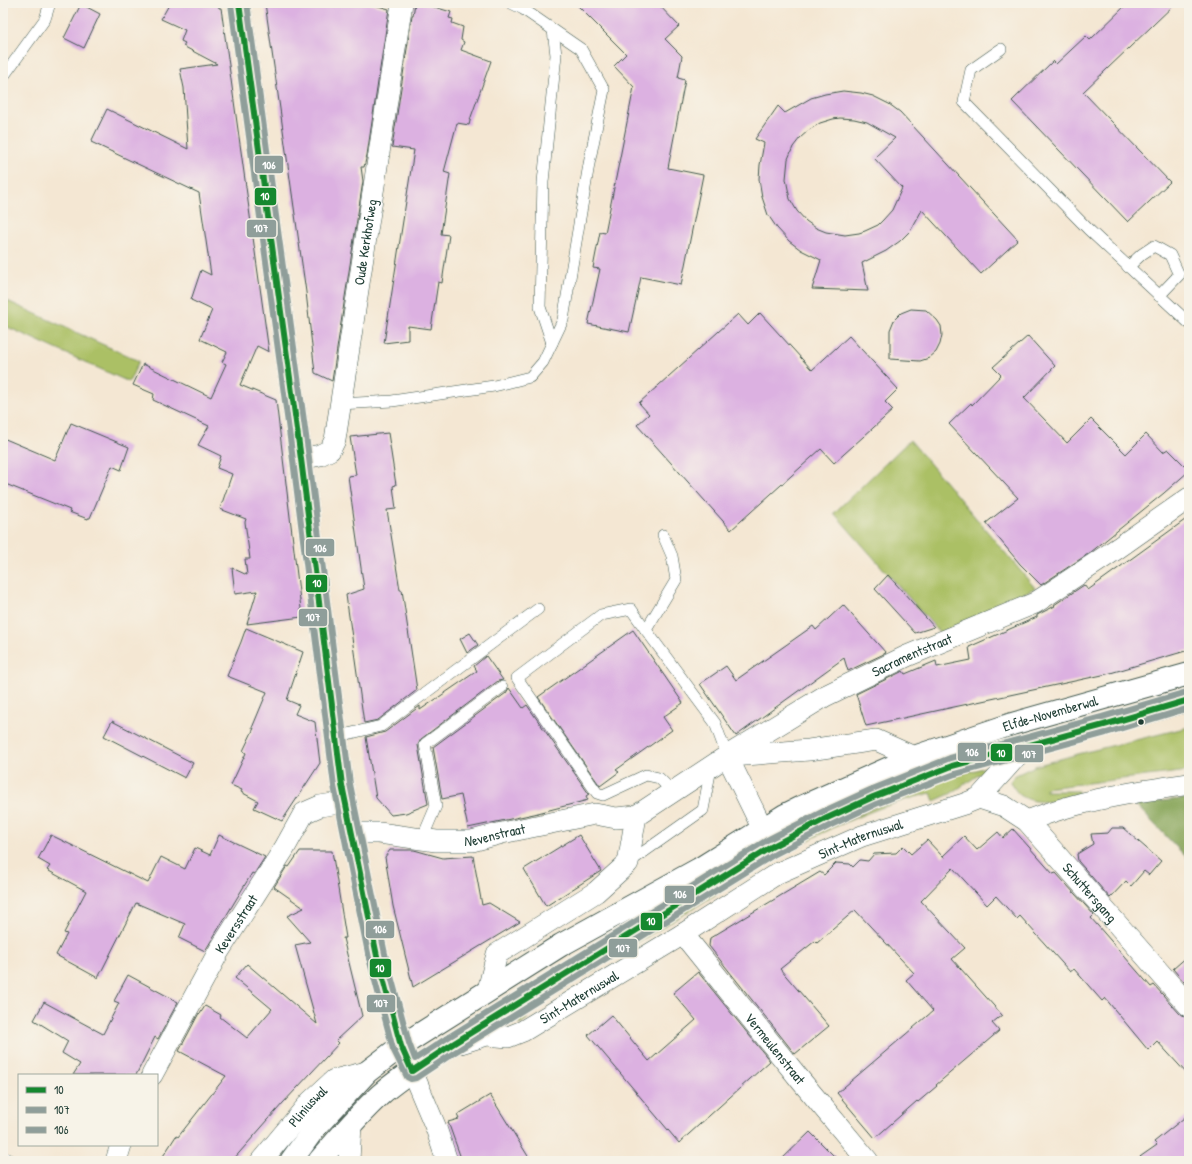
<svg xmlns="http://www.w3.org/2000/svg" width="1192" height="1164" font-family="'Patrick Hand',sans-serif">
  <rect width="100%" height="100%" fill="#f7f3e8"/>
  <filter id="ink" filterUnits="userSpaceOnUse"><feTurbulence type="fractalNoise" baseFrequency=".025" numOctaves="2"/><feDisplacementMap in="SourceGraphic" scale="8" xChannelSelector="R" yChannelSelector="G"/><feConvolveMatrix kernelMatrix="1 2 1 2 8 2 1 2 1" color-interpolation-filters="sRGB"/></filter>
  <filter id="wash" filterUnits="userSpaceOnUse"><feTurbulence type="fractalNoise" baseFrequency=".012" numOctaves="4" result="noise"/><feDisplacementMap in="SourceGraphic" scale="16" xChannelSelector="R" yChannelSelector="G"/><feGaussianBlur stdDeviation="0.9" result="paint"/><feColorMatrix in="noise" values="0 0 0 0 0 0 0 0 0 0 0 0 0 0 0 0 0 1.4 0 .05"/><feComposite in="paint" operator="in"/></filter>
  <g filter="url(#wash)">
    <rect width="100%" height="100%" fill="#f4e7d3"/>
    <g fill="#abc065" stroke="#657e4c">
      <path d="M3,299L139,361L129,382L3,325Z"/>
      <path d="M910,440L1035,588L940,633L834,513Z"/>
      <path d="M1189,727V771L1046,788V791H1078L1079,796C1060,800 1038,807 1020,795C1016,792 1013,786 1010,782L1014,776L1035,766L1078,754Z"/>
      <path d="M986,767L983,772L950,794L934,801L931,793C844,813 767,862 692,909C636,943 581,978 525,1013L527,1019L520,1024L513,1012L784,848L926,784Z"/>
    </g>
    <path fill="#88a65a" stroke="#547247" d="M1189,798V860L1135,804Z"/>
    <g id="blocks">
      <g fill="#dcb1e1" fill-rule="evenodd">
        <path d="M170,3H218L219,8H221L269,352L257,346L240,385L276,400L302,617L247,624L257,591L235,594L232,568L247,575L245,559H250L245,522L246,519L220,509L232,474L217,468L221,456L198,445L209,426L153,400L154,394L133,385L143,364L211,397L226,364L222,362L227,352L200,339L212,310L191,300L201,270L211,275L199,193L91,142L107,109L188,149L184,88L180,69L217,64L183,46L185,43L181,41L185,30L161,19Z"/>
        <path d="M265,3H367L389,9L367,155L364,167H361L363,181L332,381L315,373L306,292Z"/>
        <path d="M415,3H421L451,12L449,18L453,19L452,23L463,27L461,40L464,42L461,50L491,61L471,117L469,125L457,123L444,172L450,174L441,234L449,235L442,283L438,282L431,329L408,326V340L384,343L414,150L392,147L412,16H413Z"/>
        <path d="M575,3H657L679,26L665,39L682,56L678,78L685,80L668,168L703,175L681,285L641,277L629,332L588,324L600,269L593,268L600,232L605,233L634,87L614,66L626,54Z"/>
        <path d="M1128,3H1176L1083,92L1170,182L1128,222L1012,101L1053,61L1056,64L1086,36L1090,40Z"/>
        <path d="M81,4L100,14L84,48L64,38Z"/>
        <path d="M843,91L861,93L873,96L889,104L900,112L1018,240L981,274L922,210L911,230L900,241L886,251L862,263L868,291L812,289L821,260L801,250L789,241L777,228L768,215L762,197L759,179L760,165L764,143L755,139L778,106L785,113L811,98L825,94ZM840,118L854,119L867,122L895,138L874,158L902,188L892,210L883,220L878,225L865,231L859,233L845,235L826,232L816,228L806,221L797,211L790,199L786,179L788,159L793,147L800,138L809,130L820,123L833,119Z"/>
        <path d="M911,309L926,310L937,320L941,326L942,335L940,344L936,352L929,358L920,361L890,359V330L894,320L901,313Z"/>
        <path d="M760,313L812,370L849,336L898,389L885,402L893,410L834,463L821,449L731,530L637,425L649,414L639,403L738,314L748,325Z"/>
        <path d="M1028,336L1055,366L1024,398L1067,443L1091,419L1126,454L1146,434L1163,452L1168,449L1189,470V471L1164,493L1091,552L1041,585L1020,564L986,523L1018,498L949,424L971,403L972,405L1001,375L993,367Z"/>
        <path d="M71,423L129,447L121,470L112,466L90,518H88V519L69,512L70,510L3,483V438L55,460Z"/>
        <path d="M388,433L396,485L393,486L396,509L387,510L400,590H402L417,690L378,720L364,723L346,595L364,589L348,476L356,475L350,437Z"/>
        <path d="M1189,517V650L1107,674L866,726L856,694L903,671L905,674L936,661L937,667L971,660L969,647L1037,617V615L1055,606L1054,605L1084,585L1088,590Z"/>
        <path d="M888,575L934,627L915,633L875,589Z"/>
        <path d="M843,605L886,653L848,671L844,658L736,736L700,684L726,666L736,680L813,626L816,630Z"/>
        <path d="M246,628L303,652L287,700L299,705L295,714L315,722L320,763L282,821L254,808L258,801L241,792L242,790L231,785L246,753L243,751L254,728H252L267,692L227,676L241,642Z"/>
        <path d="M633,630L683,703L663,717L672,730L616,770L619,772L600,786L538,697Z"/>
        <path d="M470,633L478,645L467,653L460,639Z"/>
        <path d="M486,656L503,680L498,681L421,739L418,745L428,804L406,813L391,815L376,798L366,737L385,732L420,706V710L477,671L474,666Z"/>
        <path d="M509,688L523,708L527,705L589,794L586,796L588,800L534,814L468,828L461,795L442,799L433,747L506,693Z"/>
        <path d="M112,721L193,763L185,778L104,736Z"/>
        <path d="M1112,828H1123L1161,861L1149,875L1144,871L1131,886L1126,881L1110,898L1078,861L1077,854L1093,844L1091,834L1108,833Z"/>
        <path d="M1013,829L1053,874L1056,873L1094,915L1091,918L1151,987L1154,985L1180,1014L1185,1017L1189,1018V1076L1157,1041L1148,1050L1105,998L1102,1001L1074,969L1070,972L1020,916L1017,919L996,896L987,905L953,868L921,901L965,948L952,959L1002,1015L992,1023L999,1031L936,1085L937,1086L918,1102L917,1101L875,1138L837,1093L933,1011L906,980L914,973L855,910L817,943L815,941L780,969L829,1026L795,1054L709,946L710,938L820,872L824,875L836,863L850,864L853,867L860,860L868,861L874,854L896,853L903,846L911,854L927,840L944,858L943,856L964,836L977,850L998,832L1003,838Z"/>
        <path d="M51,835L148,883L161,857L185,869L195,848L210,855L219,835L265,857L254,874L252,873L205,951L179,938L185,924L136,903L98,978L56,955L67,934L64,933L86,891L47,870L50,866L38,859Z"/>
        <path d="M579,835L601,871L546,906L524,869Z"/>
        <path d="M390,850H414L443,858L473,856L482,905L489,903L520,922L413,987L393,906L385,857Z"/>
        <path d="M300,851H332L346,938H343L362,1016L336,1040L339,1043L283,1103L232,1161H160L176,1136L178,1137L226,1076L179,1051L199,1013L200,1014L205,1006L221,1015L220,1017L247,1038L272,1009L235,978L247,964L317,1024L295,945L310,942L287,916L304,908L274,887L287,866L289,867Z"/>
        <path d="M1189,955V988L1173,969Z"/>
        <path d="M698,972L770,1061L679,1143L588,1035L611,1015L649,1061L696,1020L673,993Z"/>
        <path d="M128,975L178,1002L158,1039L155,1037L136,1075H73L80,1064L62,1053L68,1041L34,1020L44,1002L103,1034L119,1003L114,1001Z"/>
        <path d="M490,1095L531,1161H462L448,1122L459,1119L457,1115Z"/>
        <path d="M1189,1114V1161H1134L1157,1145L1154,1142Z"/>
        <path d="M810,1132L839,1161H780Z"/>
      </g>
    </g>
  </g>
  <g filter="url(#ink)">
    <use href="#blocks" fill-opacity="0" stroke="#3f564c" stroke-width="1"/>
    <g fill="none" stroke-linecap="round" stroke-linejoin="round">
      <defs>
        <g id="service">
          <path d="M1001,49L971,70L964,102L1088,229L1189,323"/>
          <path d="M3,77L45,19L50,3"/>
          <path d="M1128,267L1142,254L1154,246L1170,255L1179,275L1159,296"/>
          <path d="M552,343L540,307L543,182L556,55L553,30"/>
          <path d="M340,404L392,401L494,386L530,377L543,362L563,320L589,164L604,90L581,49L523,9L511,3"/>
          <path d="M663,535L672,556L676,580L646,630L715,723L727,756"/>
          <path d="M646,630L631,609L601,615L517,678L597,793L603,795L646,775L659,778L673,792"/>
          <path d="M335,737L381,726L538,609"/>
          <path d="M422,839L436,806L425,744L502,687"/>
          <path d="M628,863L703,810L711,768"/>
          <path d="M3,1157L11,1161"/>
        </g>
        <g id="minor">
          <path id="s1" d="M301,459L320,455L330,450L335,440L402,3"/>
          <path d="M727,756L770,844"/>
          <path d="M732,756L809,750L876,740L914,757"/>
          <path id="s2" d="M979,798L1004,806L1027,821L1189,1006"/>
          <path d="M1027,821C1040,816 1054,811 1068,807C1107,796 1148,790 1189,784"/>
          <path id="s3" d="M351,833H379L436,841H472L502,833L595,814L616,818L636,816L727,756L825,696L907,656L1035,603L1118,548L1189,498"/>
          <path id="s4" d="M683,934L802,1082L868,1161"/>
          <path d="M488,990L497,954L596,892L628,863L636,816"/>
          <path id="s5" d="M461,1043L487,1035L508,1037L523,1031L683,934L778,873L862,836L964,804L979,798L1016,757L1023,746"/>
          <path d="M412,1071L436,1128L447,1161"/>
          <path id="s6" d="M152,1075L219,951L284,849L304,813L320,806L346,802"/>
          <path d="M116,1161L121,1145"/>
          <path id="s7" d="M261,1161L311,1101L334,1080L367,1072"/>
          <path d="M349,1161L351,1125"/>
        </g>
        <path id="secondary" d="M239,3L301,459L342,785L377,956L401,1046L412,1071"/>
        <g id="primary">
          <path id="s8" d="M291,1161L314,1129L367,1072L401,1046L561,945L699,869L785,815L799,808L914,757L1012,724L1189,674"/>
          <path d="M319,1161C339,1138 358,1115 380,1095C401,1076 427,1061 451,1045L771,847L827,818L873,797L952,766L1104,725L1189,700"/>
        </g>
      </defs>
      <use href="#service" stroke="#3f564c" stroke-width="12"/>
      <use href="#minor" stroke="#3f564c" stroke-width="22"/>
      <use href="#secondary" stroke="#3f564c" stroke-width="24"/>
      <use href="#primary" stroke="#3f564c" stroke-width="24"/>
      <use href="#service" stroke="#fff" stroke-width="11"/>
      <use href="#minor" stroke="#fff" stroke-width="21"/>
      <use href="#secondary" stroke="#fff" stroke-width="22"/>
      <use href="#primary" stroke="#fff" stroke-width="22"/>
      <defs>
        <path id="bus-1" d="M239,3L301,459L342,785L377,956L401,1046L412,1071L451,1045L771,847L827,818L873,797L952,766L1104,725L1189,700"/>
        <path id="bus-2" d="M231,4L293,460L334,786L369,958L393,1049L407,1077L411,1079L416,1078L455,1052L775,854L831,825L876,804L955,774L1106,733L1189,708"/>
        <path id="bus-3" d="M247,3L309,458L350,784L385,954L409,1043L415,1059L447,1038L767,840L824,811L870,790L950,758L1102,717L1187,692"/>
      </defs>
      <use href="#bus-1" stroke="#f7f3e8" stroke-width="9"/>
      <use href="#bus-2" stroke="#f7f3e8" stroke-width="9"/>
      <use href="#bus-3" stroke="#f7f3e8" stroke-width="9"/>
      <use href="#bus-1" stroke="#15882e" stroke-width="6"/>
      <use href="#bus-2" stroke="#8f9e9a" stroke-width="6"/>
      <use href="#bus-3" stroke="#8f9e9a" stroke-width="6"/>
    </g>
  </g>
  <circle fill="#1f3d34" stroke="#f7f3e8" stroke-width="1.5" cx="1141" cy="722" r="3.5"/>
  <g text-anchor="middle" stroke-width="3.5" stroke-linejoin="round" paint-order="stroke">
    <g font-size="14" fill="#1f3d34" stroke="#f7f3e8">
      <text dy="5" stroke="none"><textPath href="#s1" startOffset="242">Oude Kerkhofweg</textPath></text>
      <text dy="5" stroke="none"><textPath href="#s3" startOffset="609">Sacramentstraat</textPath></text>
      <text dy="5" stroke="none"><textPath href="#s8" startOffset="893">Elfde-Novemberwal</textPath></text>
      <text dy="5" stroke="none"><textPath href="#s3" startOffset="145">Nevenstraat</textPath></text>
      <text dy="5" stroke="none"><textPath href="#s5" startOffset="454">Sint-Maternuswal</textPath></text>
      <text dy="5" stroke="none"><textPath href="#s2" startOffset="149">Schuttersgang</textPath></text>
      <text dy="5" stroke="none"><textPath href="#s6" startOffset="173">Keversstraat</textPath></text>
      <text dy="5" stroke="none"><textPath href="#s5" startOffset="130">Sint-Maternuswal</textPath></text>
      <text dy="5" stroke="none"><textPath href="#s4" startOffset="147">Vermeulenstraat</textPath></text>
      <text dy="5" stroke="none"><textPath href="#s7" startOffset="72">Pliniuswal</textPath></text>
    </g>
  </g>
  <g stroke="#f7f3e8" stroke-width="1.5">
    <rect x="254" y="155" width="30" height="19" rx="4" fill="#8f9e9a"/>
    <rect x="254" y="187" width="23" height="19" rx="4" fill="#15882e"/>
    <rect x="246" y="219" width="31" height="19" rx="4" fill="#8f9e9a"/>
    <rect x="305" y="538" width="30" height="19" rx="4" fill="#8f9e9a"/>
    <rect x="305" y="574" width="23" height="19" rx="4" fill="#15882e"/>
    <rect x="298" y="608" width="30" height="19" rx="4" fill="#8f9e9a"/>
    <rect x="957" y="742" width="30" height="20" rx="4" fill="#8f9e9a"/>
    <rect x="990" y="743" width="23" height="19" rx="4" fill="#15882e"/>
    <rect x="1014" y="744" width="30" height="19" rx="4" fill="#8f9e9a"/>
    <rect x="664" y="885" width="31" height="19" rx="4" fill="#8f9e9a"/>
    <rect x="640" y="912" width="23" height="19" rx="4" fill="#15882e"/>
    <rect x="365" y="920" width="30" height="19" rx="4" fill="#8f9e9a"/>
    <rect x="608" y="938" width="30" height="20" rx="4" fill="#8f9e9a"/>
    <rect x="369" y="958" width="23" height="20" rx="4" fill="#15882e"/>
    <rect x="366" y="994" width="30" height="19" rx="4" fill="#8f9e9a"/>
  </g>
  <g font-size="11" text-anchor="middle" font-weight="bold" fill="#fff">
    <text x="269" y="169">106</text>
    <text x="265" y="200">10</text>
    <text x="261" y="232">107</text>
    <text x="320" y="552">106</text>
    <text x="317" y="587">10</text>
    <text x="313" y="621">107</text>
    <text x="972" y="756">106</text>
    <text x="1001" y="757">10</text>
    <text x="1029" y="758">107</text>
    <text x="680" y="898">106</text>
    <text x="651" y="925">10</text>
    <text x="380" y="933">106</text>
    <text x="623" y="952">107</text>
    <text x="380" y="972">10</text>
    <text x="381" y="1007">107</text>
  </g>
  <rect width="1192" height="1164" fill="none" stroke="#f7f3e8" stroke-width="16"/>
  <rect x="18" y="1074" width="140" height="72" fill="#f7f3e8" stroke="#a1aaa0"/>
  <rect x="26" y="1087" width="20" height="6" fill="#15882e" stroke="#a1aaa0"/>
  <text x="54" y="1094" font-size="12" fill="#1f3d34">10</text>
  <rect x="26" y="1107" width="20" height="6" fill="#8f9e9a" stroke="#a1aaa0"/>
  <text x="54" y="1114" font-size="12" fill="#1f3d34">107</text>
  <rect x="26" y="1127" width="20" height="6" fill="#8f9e9a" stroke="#a1aaa0"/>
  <text x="54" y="1134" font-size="12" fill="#1f3d34">106</text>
</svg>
